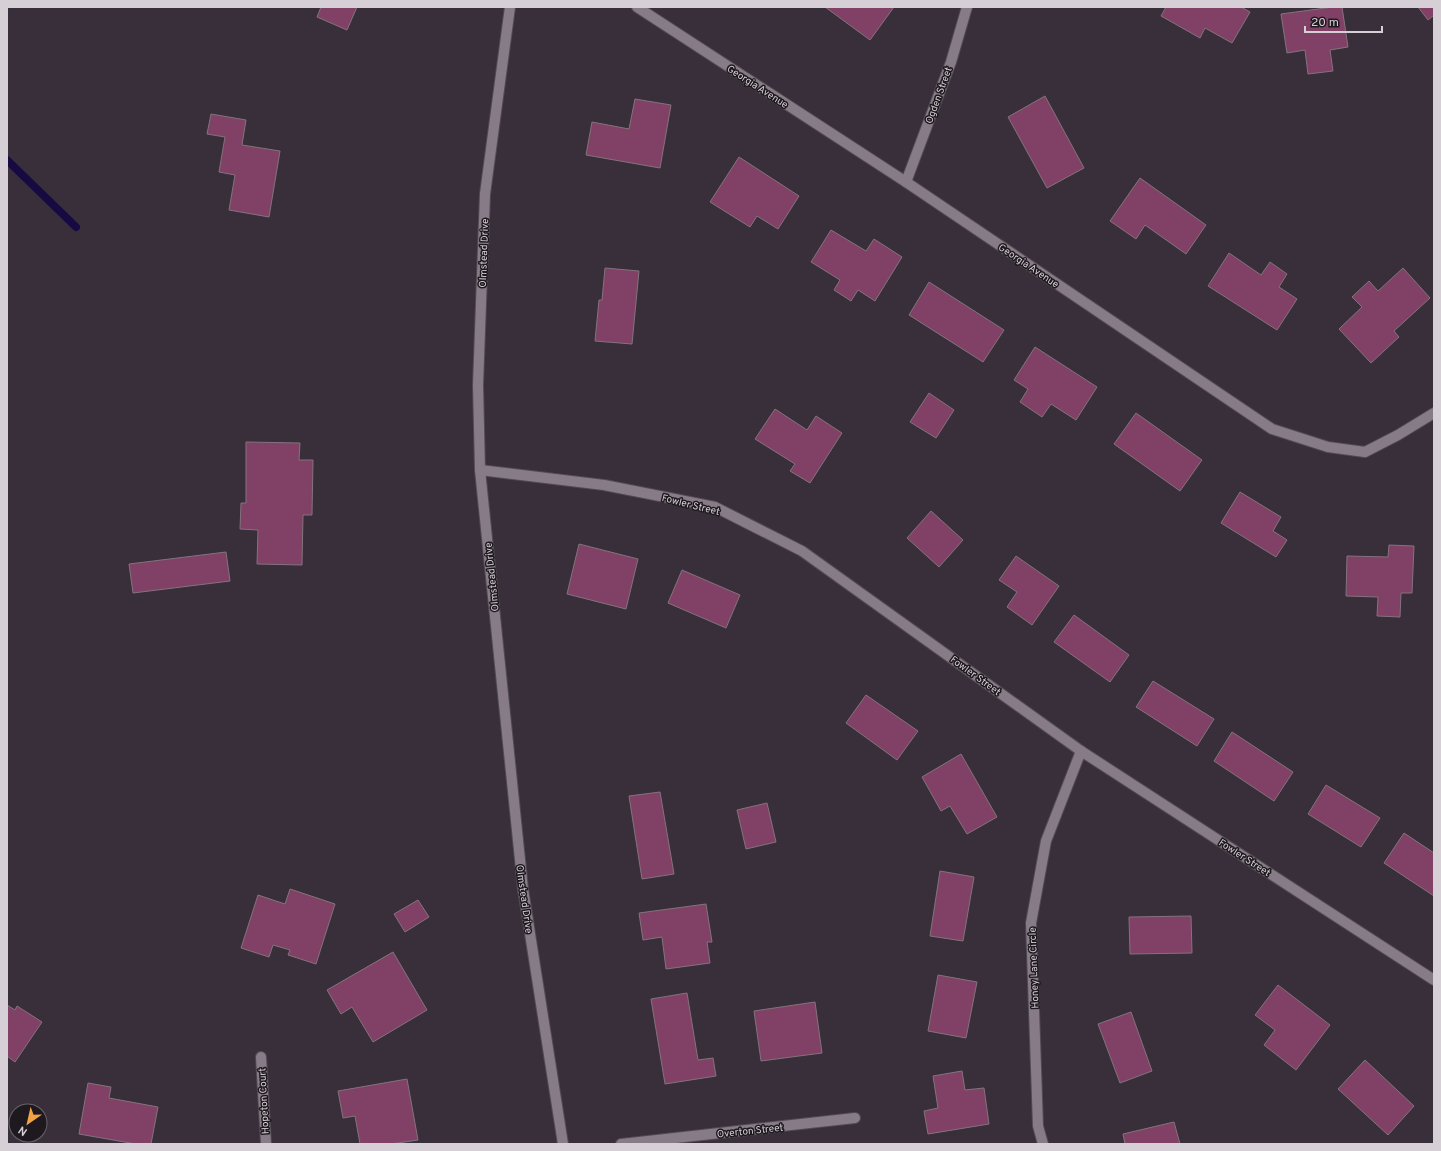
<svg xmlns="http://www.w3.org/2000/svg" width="1441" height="1151" font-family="Overpass,sans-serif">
  <rect width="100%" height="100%" fill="#392f3a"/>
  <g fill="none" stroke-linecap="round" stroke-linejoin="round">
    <path stroke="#170942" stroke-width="8" d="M7,160L76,227"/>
  </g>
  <g fill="#814167" stroke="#83737b">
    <path d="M321,7H357L347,30L317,17Z"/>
    <path d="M825,7H894L870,40Z"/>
    <path d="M1166,7H1241L1250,12L1232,43L1205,28L1200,38L1161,16Z"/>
    <path d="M1333,7H1342L1348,47L1330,50L1333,71L1308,74L1305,50L1287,53L1281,14Z"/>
    <path d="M1418,7H1434V15L1428,20Z"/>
    <path d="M1045,96L1084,168L1047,188L1008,117Z"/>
    <path d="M635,99L671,105L660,168L586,155L592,122L629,129Z"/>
    <path d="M211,114L246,120L242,145L280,151L269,217L229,210L235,175L219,172L225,137L207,134Z"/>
    <path d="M739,157L799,196L778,229L757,216L750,227L710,202Z"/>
    <path d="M1140,178L1206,225L1186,254L1145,225L1136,239L1110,221Z"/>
    <path d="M831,230L866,251L874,239L902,257L875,301L858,290L851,301L834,290L840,280L811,262Z"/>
    <path d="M1229,253L1261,275L1270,262L1287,274L1279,287L1297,299L1277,330L1208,286Z"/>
    <path d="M605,268L639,271L632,344L595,341L599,300H602Z"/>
    <path d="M1403,268L1430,298L1394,331L1399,337L1371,363L1339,329L1362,307L1352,297L1369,281L1378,291Z"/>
    <path d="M929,282L1004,330L983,362L909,315Z"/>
    <path d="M1035,347L1097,387L1076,420L1051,404L1042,417L1020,402L1028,389L1014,380Z"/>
    <path d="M929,393L954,410L936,438L910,422Z"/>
    <path d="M775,409L807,430L816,416L842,433L810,483L790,471L795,464L755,439Z"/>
    <path d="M1136,413L1202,460L1180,491L1114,444Z"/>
    <path d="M246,442L300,443L299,460H313L312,515H303L302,565L257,564L258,530L240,529L241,503H246Z"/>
    <path d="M1240,492L1281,517L1273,531L1287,540L1276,557L1221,523Z"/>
    <path d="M931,511L963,540L939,567L907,538Z"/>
    <path d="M579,544L638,559L626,609L567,594Z"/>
    <path d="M1389,545L1414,546L1412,593H1401L1400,617L1377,616L1378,597L1346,596L1347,556L1388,557Z"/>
    <path d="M226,552L230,581L133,593L129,564Z"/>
    <path d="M1016,556L1059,586L1032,625L1007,607L1017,592L999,580Z"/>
    <path d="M682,570L740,595L726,628L668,603Z"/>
    <path d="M1074,615L1129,655L1110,682L1054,642Z"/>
    <path d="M1153,681L1214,719L1197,746L1136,707Z"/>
    <path d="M866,695L918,731L897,760L846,723Z"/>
    <path d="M1232,732L1293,772L1274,801L1214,761Z"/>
    <path d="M961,754L997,817L967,834L950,806L941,811L922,777Z"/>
    <path d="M1326,785L1380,818L1361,847L1308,814Z"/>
    <path d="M660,792L674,874L642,879L629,796Z"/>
    <path d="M767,803L776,842L746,849L737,810Z"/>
    <path d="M1404,833L1434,853V896L1384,863Z"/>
    <path d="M940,871L974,877L963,941L930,936Z"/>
    <path d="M290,889L335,904L316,964L288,955L290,950L273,945L269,957L241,948L258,895L285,904Z"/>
    <path d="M418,900L429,917L405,932L394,914Z"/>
    <path d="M706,904L712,942H707L710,963L666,969L662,937L643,940L639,913Z"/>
    <path d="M1191,916L1192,953L1130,954L1129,917Z"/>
    <path d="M393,952L427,1010L373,1042L352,1007L341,1014L327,990Z"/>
    <path d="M938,975L977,982L966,1038L928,1031Z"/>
    <path d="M1278,985L1330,1025L1296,1070L1264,1045L1275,1030L1255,1015Z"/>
    <path d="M687,993L698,1060L713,1058L716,1076L665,1084L651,999Z"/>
    <path d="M815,1002L822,1053L761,1061L754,1011Z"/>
    <path d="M7,1005L15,1010L17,1006L42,1022L15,1062L7,1056Z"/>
    <path d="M1131,1012L1152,1071L1120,1083L1098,1024Z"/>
    <path d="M1365,1060L1414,1106L1388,1135L1338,1089Z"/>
    <path d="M962,1071L965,1090L984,1088L989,1124L928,1134L924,1111L938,1108L933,1076Z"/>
    <path d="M407,1079L418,1140L391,1144H360L355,1116L343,1118L338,1091Z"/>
    <path d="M88,1083L111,1087L109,1098L158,1107L151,1144H136L79,1134Z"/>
    <path d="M1174,1122L1180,1144H1125L1123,1134Z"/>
  </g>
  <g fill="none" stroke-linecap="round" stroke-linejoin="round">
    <defs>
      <g id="minor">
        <path d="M510,7L485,194L478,385L480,470L523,889L563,1144"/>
        <path d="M637,7L906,182L1272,429L1328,447L1365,452L1398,435L1434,413"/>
        <path d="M906,182L951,62L967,7"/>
        <path d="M480,470L604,485L715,507L802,551L1081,751L1434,980"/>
        <path d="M261,1057L266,1144"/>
        <path d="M621,1144L855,1118"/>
        <path d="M1043,1144L1038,1126L1031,923L1046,841L1081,751"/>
      </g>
    </defs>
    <use href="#minor" stroke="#534b54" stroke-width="12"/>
    <use href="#minor" stroke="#887b88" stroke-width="10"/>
  </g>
  <g text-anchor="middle" stroke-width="3" stroke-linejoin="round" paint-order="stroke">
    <g font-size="10" fill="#d6cfd6" stroke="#1e191e">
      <text transform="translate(758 86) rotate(33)" y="4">Georgia Avenue</text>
      <text transform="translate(938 95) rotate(-70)" y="4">Ogden Street</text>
      <text transform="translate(483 253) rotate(-88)" y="4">Olmstead Drive</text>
      <text transform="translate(1029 265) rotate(34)" y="4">Georgia Avenue</text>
      <text transform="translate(691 504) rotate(14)" y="4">Fowler Street</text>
      <text transform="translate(491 577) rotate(-96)" y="4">Olmstead Drive</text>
      <text transform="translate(976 675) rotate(36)" y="4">Fowler Street</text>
      <text transform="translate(1245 857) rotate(33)" y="4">Fowler Street</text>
      <text transform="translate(525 899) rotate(82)" y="4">Olmstead Drive</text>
      <text transform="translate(1033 968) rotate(-92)" y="4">Honey Lane Circle</text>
      <text transform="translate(263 1101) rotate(-93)" y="4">Hopeton Court</text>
      <text transform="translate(750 1130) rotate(-6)" y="4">Overton Street</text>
    </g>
  </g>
  <rect width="1441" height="1151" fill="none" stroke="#d6cfd6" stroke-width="16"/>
  <g transform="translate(28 1123) rotate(214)"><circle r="19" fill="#1e191e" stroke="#686268"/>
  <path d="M0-3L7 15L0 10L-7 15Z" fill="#f4a344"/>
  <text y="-6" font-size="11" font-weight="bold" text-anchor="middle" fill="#d6cfd6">N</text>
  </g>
  <path d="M1305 26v6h77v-6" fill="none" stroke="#d6cfd6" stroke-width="2"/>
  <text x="1311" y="26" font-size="12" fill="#d6cfd6" stroke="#1e191e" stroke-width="3" paint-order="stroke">20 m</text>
</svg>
